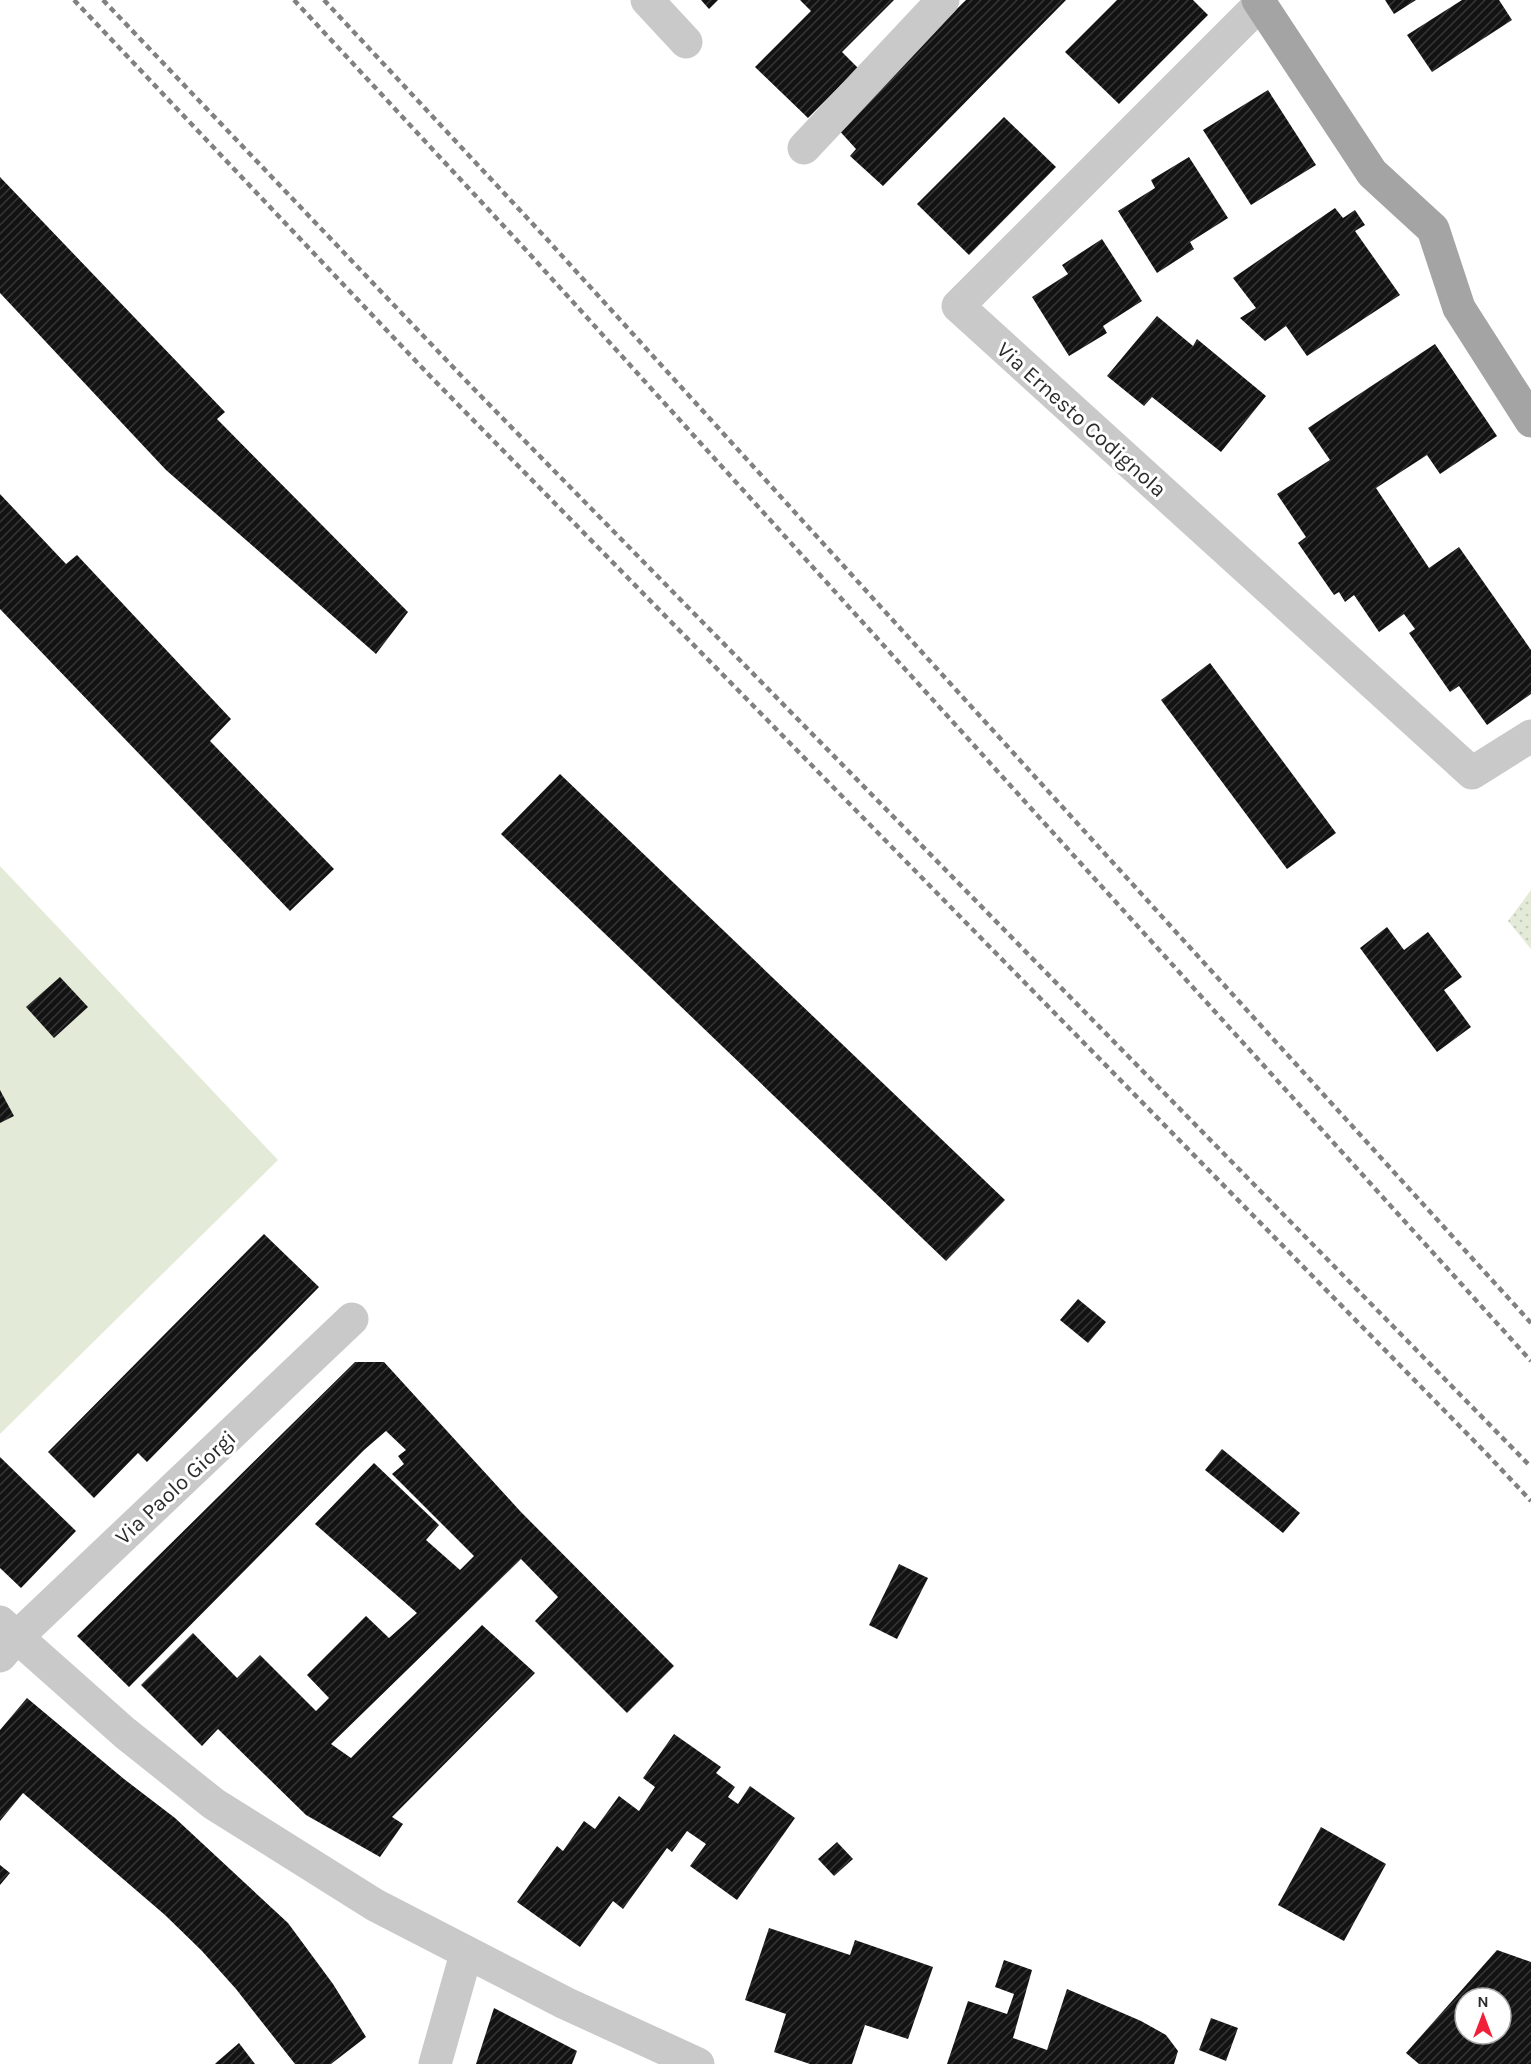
<svg xmlns="http://www.w3.org/2000/svg" width="1531" height="2064" font-family="Karla,sans-serif">
  <defs>
    <pattern id="grass-dots" width="8" height="8" patternUnits="userSpaceOnUse" patternTransform="scale(1.5)"><rect width="8" height="8" fill="#e3ebd8"/><path d="M2 2h.1M6 6h.1" fill="none" stroke="#c3caba" stroke-width="1.8" stroke-linecap="round"/></pattern>
    <pattern id="building-hatch" width="6" height="6" patternUnits="userSpaceOnUse" patternTransform="scale(1.5)"><rect width="6" height="6" fill="#131313"/><path d="M-1 1l2-2M0 6l6-6M5 7l2-2" fill="none" stroke="#363636"/></pattern>
  </defs>
  <rect width="100%" height="100%" fill="#fff"/>
  <path fill="url(#grass-dots)" d="M1531,890V949L1508,921Z"/>
  <path fill="#e3ebd8" d="M0,866L278,1160L0,1434Z"/>
  <g fill="url(#building-hatch)" fill-rule="evenodd">
    <path d="M701,0H718L709,9Z"/>
    <path d="M800,0H894L842,52L858,68L808,118L755,67L811,11Z"/>
    <path d="M966,0H1066L883,186L850,156L856,149L836,127Z"/>
    <path d="M1117,0H1193L1208,15L1119,104L1065,52Z"/>
    <path d="M1385,0H1416L1394,14Z"/>
    <path d="M1462,0H1499L1512,20L1432,72L1407,35Z"/>
    <path d="M1268,90L1316,165L1251,205L1203,130Z"/>
    <path d="M1004,117L1056,167L969,255L917,204Z"/>
    <path d="M1189,157L1228,218L1190,242L1194,249L1157,273L1118,211L1155,188L1151,180Z"/>
    <path d="M0,177L225,412L217,419L408,612L376,654L166,470L0,293Z"/>
    <path d="M1335,208L1343,218L1355,210L1365,225L1355,231L1400,295L1307,356L1286,326L1265,341L1240,318L1256,308L1233,278Z"/>
    <path d="M1102,239L1142,301L1103,326L1107,333L1069,356L1032,297L1068,274L1062,265Z"/>
    <path d="M1157,316L1193,346L1197,339L1266,396L1221,452L1152,397L1144,406L1107,376Z"/>
    <path d="M1435,344L1497,436L1440,474L1427,455L1376,488L1429,568L1459,547L1531,650V694L1487,725L1459,686L1450,692L1409,633L1415,629L1404,614L1379,632L1354,595L1345,602L1339,592L1334,595L1298,543L1306,537L1277,494L1330,460L1308,428Z"/>
    <path d="M0,494L66,564L77,555L231,719L210,741L334,869L290,911L0,609Z"/>
    <path d="M1210,663L1336,833L1287,869L1161,700Z"/>
    <path d="M560,774L1005,1200L946,1261L501,834Z"/>
    <path d="M1387,927L1404,950L1428,932L1462,977L1444,990L1471,1027L1437,1052L1360,948Z"/>
    <path d="M60,977L88,1007L54,1038L26,1007Z"/>
    <path d="M0,1090L14,1116L0,1123Z"/>
    <path d="M264,1234L319,1287L147,1462L138,1453L94,1498L48,1452Z"/>
    <path d="M1078,1299L1106,1322L1088,1343L1060,1320Z"/>
    <path d="M355,1362H384L520,1511L674,1666L627,1713L535,1621L558,1597L521,1559L331,1744L351,1758L482,1625L535,1673L392,1817L403,1824L380,1857L306,1815L218,1729L202,1746L141,1685L193,1633L237,1678L260,1655L316,1711L329,1698L307,1675L366,1616L389,1638L417,1613L315,1524L374,1463L439,1525L426,1540L460,1570L474,1556L392,1474L404,1464L398,1456L406,1450L386,1431L364,1450L129,1687L77,1636Z"/>
    <path d="M1222,1449L1300,1513L1283,1533L1205,1470Z"/>
    <path d="M0,1457L76,1531L21,1588L0,1568Z"/>
    <path d="M899,1564L928,1578L897,1639L869,1625Z"/>
    <path d="M27,1698L124,1779L175,1818L288,1923L333,1984L366,2037L331,2064H295L236,1989L202,1951L165,1915L23,1793L0,1821V1730Z"/>
    <path d="M674,1734L721,1767L716,1773L735,1787L728,1797L738,1804L750,1786L795,1818L737,1900L690,1866L706,1844L687,1831L672,1852L667,1848L623,1909L613,1901L580,1947L517,1902L557,1846L563,1851L584,1821L595,1829L619,1796L639,1811L655,1787L643,1778Z"/>
    <path d="M1321,1827L1386,1864L1344,1941L1278,1905Z"/>
    <path d="M837,1842L853,1859L834,1876L818,1859Z"/>
    <path d="M0,1865L10,1873L0,1885Z"/>
    <path d="M769,1928L850,1955L855,1940L933,1967L908,2039L865,2025L852,2064H810L774,2052L786,2014L745,2000Z"/>
    <path d="M1497,1950L1531,1962V2064H1419L1406,2053ZM1465,1998H1501V2034H1465Z"/>
    <path d="M1004,1960L1032,1970L1013,2038L1047,2050L1067,1989L1141,2021L1166,2035L1178,2051L1174,2064H947L968,2001L1007,2014L1014,1994L995,1987Z"/>
    <path d="M494,2008L577,2051L572,2064H476Z"/>
    <path d="M1211,2018L1238,2028L1226,2061L1199,2050Z"/>
    <path d="M239,2043L255,2064H215L217,2062Z"/>
  </g>
  <g fill="none" stroke-linecap="round" stroke-linejoin="round">
    <g stroke="#c9c9c9" stroke-width="33">
      <path d="M647,0L686,42"/>
      <path d="M1260,4L958,306L1472,773L1531,736"/>
      <path d="M804,148L943,0"/>
      <path d="M0,1622L125,1733L214,1804L375,1905L565,2003L698,2064"/>
      <path d="M0,1656L16,1638L352,1319"/>
      <path d="M435,2064L466,1954"/>
    </g>
    <path stroke="#a4a4a4" stroke-width="33" d="M1258,0L1372,173L1433,229L1459,308L1531,421"/>
    <g stroke="#818181" stroke-width="4.5" stroke-dasharray="6 4.5" stroke-linecap="butt">
      <path d="M74,0L430,376L1485,1452L1531,1501"/>
      <path d="M103,0L473,388L1531,1467"/>
      <path d="M294,0L525,249L1531,1361"/>
      <path d="M324,0L544,236L1531,1323"/>
    </g>
  </g>
  <g text-anchor="middle" stroke-width="6" stroke-linejoin="round" paint-order="stroke">
    <g font-size="22" fill="#2c2c2c" stroke="#fff">
      <text transform="translate(1082 419) rotate(42)" y="8">Via Ernesto Codignola</text>
      <text transform="translate(175 1487) rotate(-43)" y="8">Via Paolo Giorgi</text>
    </g>
  </g>
  <g transform="translate(1483 2016)"><circle r="28" fill="#ffffff" stroke="#ababab" stroke-width="1.5"/>
  <path d="M0-4.5L10 22L0 15L-10 22Z" fill="#f12039"/>
  <text y="-9" font-size="16" font-weight="bold" text-anchor="middle" fill="#2c2c2c">N</text>
  </g>
</svg>
